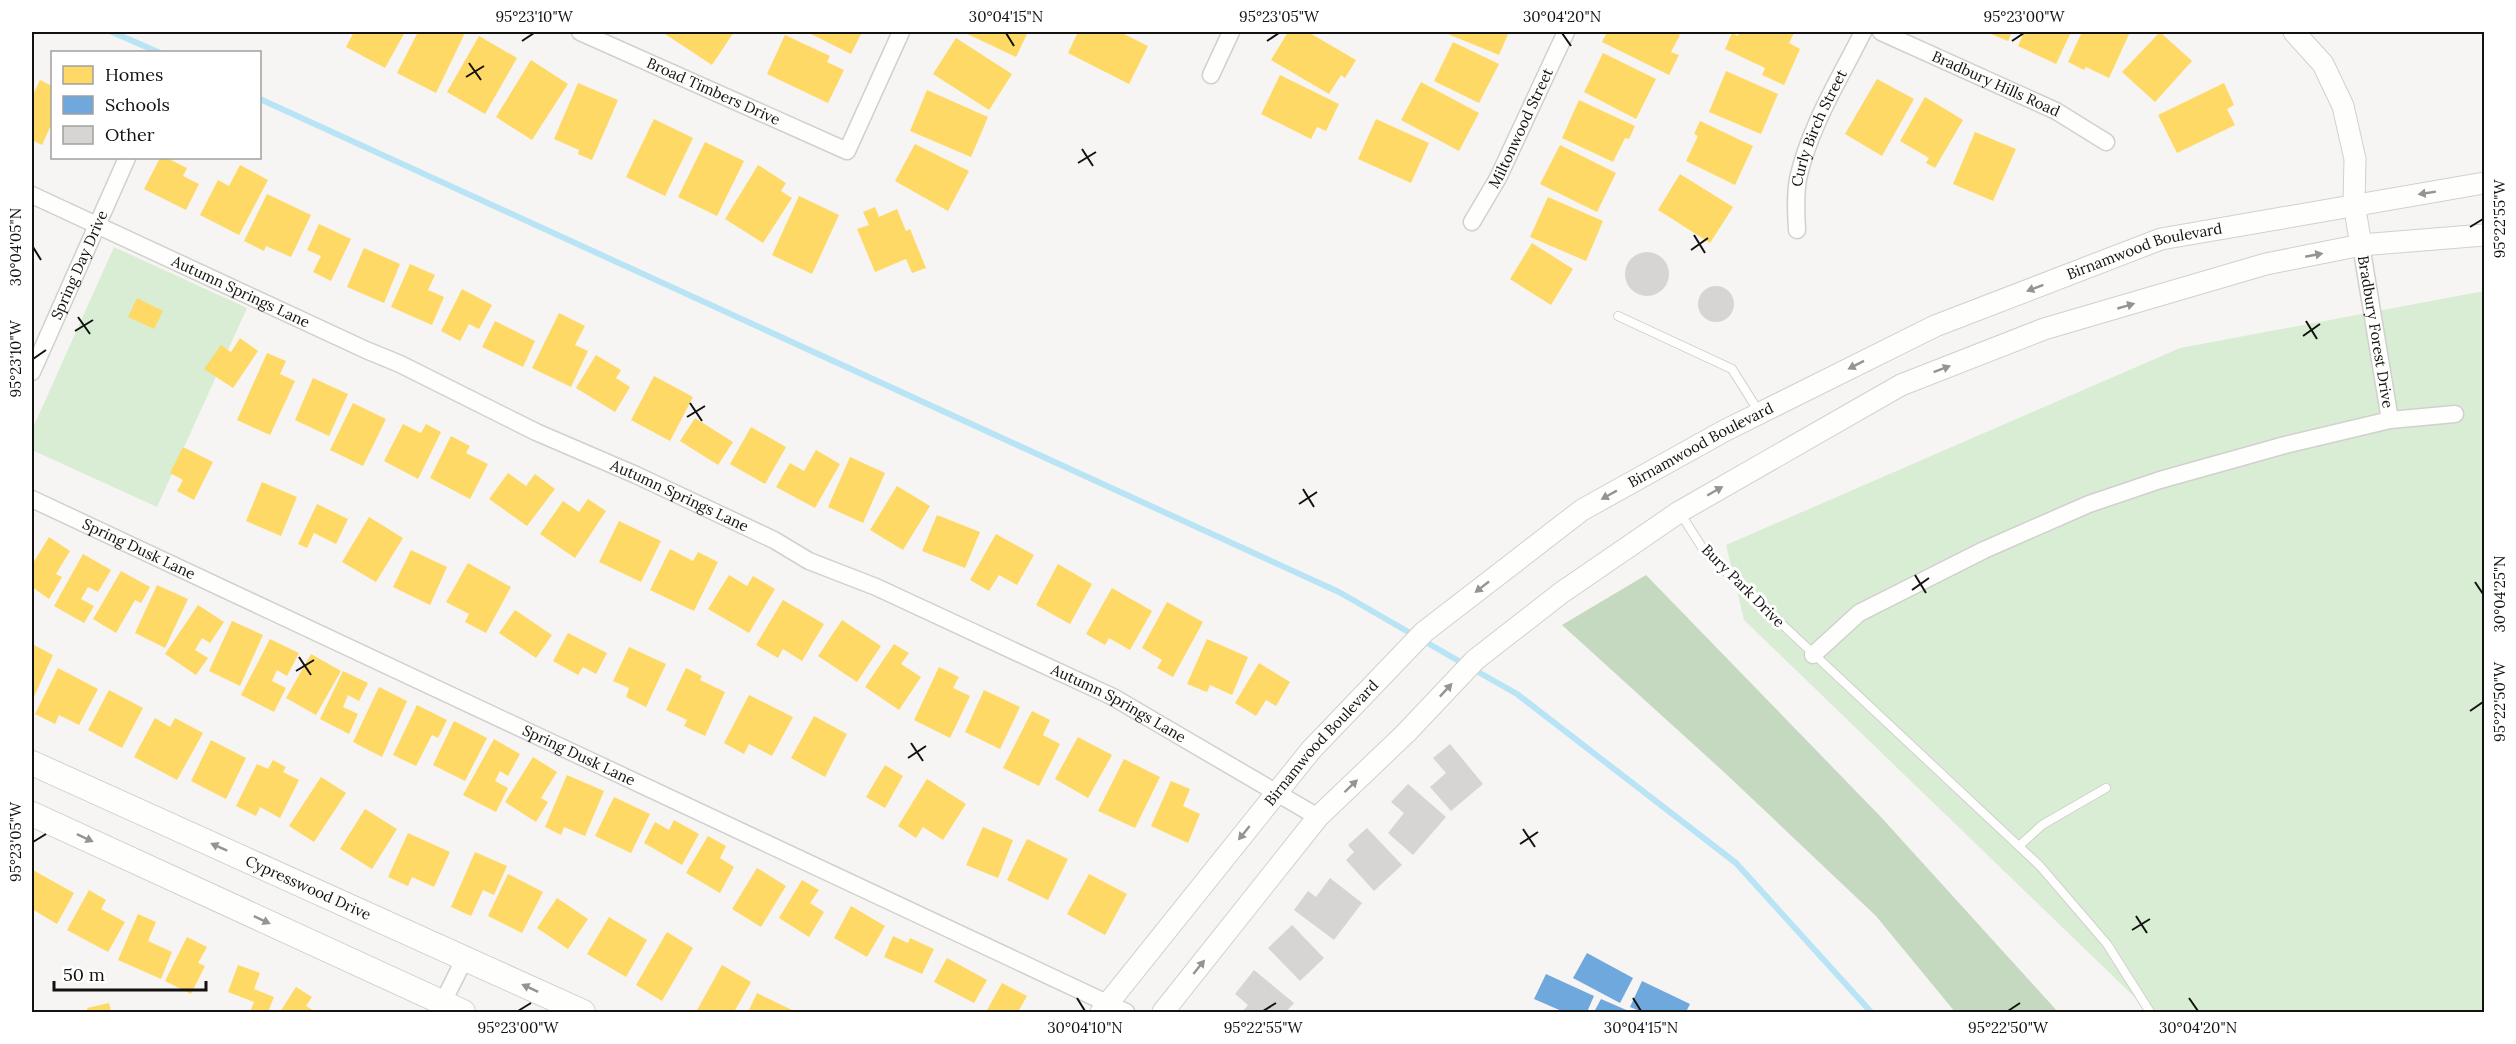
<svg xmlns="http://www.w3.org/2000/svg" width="2516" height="1044" font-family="Lora,serif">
  <rect width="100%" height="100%" fill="#f7f5f3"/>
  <g fill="#d8edd4">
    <path d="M114,247L247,308L157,507L32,450V430Z"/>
    <path d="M2484,291V1012H2150L1744,620L1726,545L2180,348Z"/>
  </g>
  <path fill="#c4d9c0" d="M1646,575L1880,816L2058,1012H1955L1876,916L1725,773L1562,625Z"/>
  <g fill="#ffd966">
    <path d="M354,32H405L385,68L346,47Z"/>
    <path d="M418,32H461L465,33L436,93L397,73Z"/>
    <path d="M662,32H734L712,65Z"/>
    <path d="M807,32H862L851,54Z"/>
    <path d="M963,32H1028L1016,57Z"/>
    <path d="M1078,32H1120L1148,46L1129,84L1068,53Z"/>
    <path d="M1288,32H1308L1356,60L1345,78L1341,75L1329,94L1271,60Z"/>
    <path d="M1443,32H1509L1499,55Z"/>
    <path d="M1607,32H1673L1680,35L1671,52L1679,55L1669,75L1602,42Z"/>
    <path d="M1739,32L1794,33L1789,43L1800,49L1784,85L1762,75L1765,68L1725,49L1732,33L1738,36Z"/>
    <path d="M1986,32H2012L2008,41Z"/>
    <path d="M2024,32H2071L2056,64L2018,46Z"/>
    <path d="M2082,32H2130L2109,78L2086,67L2084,70L2068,62Z"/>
    <path d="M2160,32L2192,61L2155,102L2122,72Z"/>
    <path d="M785,35L830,56L827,62L844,70L828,103L767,74Z"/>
    <path d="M479,36L517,58L485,114L447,92Z"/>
    <path d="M956,38L1012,74L989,110L933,74Z"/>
    <path d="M1453,42L1499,64L1479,103L1434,81Z"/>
    <path d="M1603,53L1656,79L1636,119L1584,92Z"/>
    <path d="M531,60L568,84L532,140L496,117Z"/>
    <path d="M1726,71L1778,94L1761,134L1709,112Z"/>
    <path d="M1280,75L1339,104L1326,131L1317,127L1311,139L1261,114Z"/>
    <path d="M1877,79L1914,99L1882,156L1845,134Z"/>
    <path d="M40,80L52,86V123L42,145L32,140V97Z"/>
    <path d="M1421,82L1479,113L1459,151L1401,120Z"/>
    <path d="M578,83L618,100L592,160L578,154L579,150L554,139Z"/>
    <path d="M2224,83L2234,105L2227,109L2235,125L2177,153L2158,115Z"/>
    <path d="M927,90L988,117L971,157L910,131Z"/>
    <path d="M1925,97L1963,120L1935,168L1926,163L1929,158L1900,141Z"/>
    <path d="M1579,100L1635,126L1629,139L1625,138L1613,162L1562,138Z"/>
    <path d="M654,119L693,138L665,196L626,177Z"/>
    <path d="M1376,119L1429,143L1411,183L1358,159Z"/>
    <path d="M1700,121L1753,146L1735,185L1686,161L1698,136L1694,134Z"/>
    <path d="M1975,132L2016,149L1993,201L1953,184Z"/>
    <path d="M705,142L744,161L717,216L678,197Z"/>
    <path d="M915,144L969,171L948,211L895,181Z"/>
    <path d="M1560,145L1616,173L1597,212L1540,184Z"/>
    <path d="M160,158H167L187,168L183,176L199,184L186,210L144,189Z"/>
    <path d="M240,165L268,180L239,235L200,215L218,180L229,186Z"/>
    <path d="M758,165L786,183L781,191L792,198L763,243L725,219Z"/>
    <path d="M1680,174L1733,207L1710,243L1658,210Z"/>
    <path d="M267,194L311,215L291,257L266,246L264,251L244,241Z"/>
    <path d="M799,196L839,215L812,274L772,255Z"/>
    <path d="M1548,197L1603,221L1586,261L1530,237Z"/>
    <path d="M875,207L879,217L897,209L906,231L910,229L926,268L912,273L906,259L875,272L857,229L869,225L863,212Z"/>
    <path d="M319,224L351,239L331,281L313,272L321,256L307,250Z"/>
    <path d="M1532,243L1573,269L1551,305L1510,279Z"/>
    <path d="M364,248L400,264L384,303L347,287Z"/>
    <path d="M410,264L435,275L428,290L444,297L432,325L391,307Z"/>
    <path d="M462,289L492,305L479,329L469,324L460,341L441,331Z"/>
    <path d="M137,298L163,311L154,329L128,317Z"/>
    <path d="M559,313L585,326L575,345L588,351L571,387L532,368Z"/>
    <path d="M495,321L535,341L523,367L482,347Z"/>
    <path d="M240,338L258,351L233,388L204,369L221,345L231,352Z"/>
    <path d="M267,353L286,361L280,374L295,381L270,435L237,420Z"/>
    <path d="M596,355L621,370L616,378L630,387L615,412L576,388Z"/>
    <path d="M654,376L693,397L670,441L631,420Z"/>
    <path d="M313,378L348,394L329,436L295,420Z"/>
    <path d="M353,403L386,419L363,466L330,450Z"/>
    <path d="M695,418L733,442L718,465L680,441Z"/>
    <path d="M403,424L421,433L426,424L441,432L418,479L384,461Z"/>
    <path d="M751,427L786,447L765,484L730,464Z"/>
    <path d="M451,436L470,446L466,453L488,464L470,499L430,478Z"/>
    <path d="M183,447L213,462L194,500L177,491L183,480L170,473Z"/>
    <path d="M816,450L840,464L815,508L776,487L790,463L804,471Z"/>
    <path d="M850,457L885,473L863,523L828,507Z"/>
    <path d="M508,473L526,486L535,474L555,489L527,526L489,499Z"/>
    <path d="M262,482L297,497L281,536L246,521Z"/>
    <path d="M897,486L930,506L903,550L870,530Z"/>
    <path d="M588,499L606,511L575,558L540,534L563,501L579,512Z"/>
    <path d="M317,504L348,519L336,544L314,533L307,548L298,544Z"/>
    <path d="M937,515L980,532L965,568L922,551Z"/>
    <path d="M369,517L403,538L376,582L342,562Z"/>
    <path d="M619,521L661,541L641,582L599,562Z"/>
    <path d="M996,534L1034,555L1017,585L999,575L989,591L970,580Z"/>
    <path d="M49,537L70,551L56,574L62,577L49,599L32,587V565Z"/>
    <path d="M670,549L693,561L698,552L718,562L694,611L650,590Z"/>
    <path d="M411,550L447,567L430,605L393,587Z"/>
    <path d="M83,554L111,570L98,592L88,587L81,599L94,606L84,623L54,606Z"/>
    <path d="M468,563L511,587L486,633L465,622L469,614L446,602Z"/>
    <path d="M1058,564L1092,584L1070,624L1036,605Z"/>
    <path d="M121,571L150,587L141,603L135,600L116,633L93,619Z"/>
    <path d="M729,575L747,586L753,576L775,589L749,633L708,609Z"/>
    <path d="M157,585L188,599L165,648L135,633Z"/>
    <path d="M1112,588L1152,611L1130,650L1109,638L1105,645L1086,634Z"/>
    <path d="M783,600L824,624L802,661L783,649L778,658L756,645Z"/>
    <path d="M1167,602L1203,622L1173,677L1157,668L1162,660L1142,648Z"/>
    <path d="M198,605L224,622L210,643L202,638L195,650L208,658L196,675L165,654Z"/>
    <path d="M515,610L552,635L536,658L499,633Z"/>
    <path d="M842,620L881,646L857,682L818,656Z"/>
    <path d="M232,621L263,635L240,686L209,671Z"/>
    <path d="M568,633L607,653L596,674L583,667L578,675L553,661Z"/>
    <path d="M270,639L299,653L287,676L277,670L272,681L286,688L274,712L241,695Z"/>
    <path d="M1207,639L1248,657L1232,695L1210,685L1207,692L1187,684Z"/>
    <path d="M32,644L53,655L32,701Z"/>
    <path d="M894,644L909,653L901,664L921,677L899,710L865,687Z"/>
    <path d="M629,647L666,664L646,707L626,697L629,688L613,681Z"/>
    <path d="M311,654L341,671L316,715L286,698Z"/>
    <path d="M1259,663L1290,682L1276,706L1266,700L1256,716L1235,703Z"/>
    <path d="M939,667L959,677L953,688L970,696L950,738L914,720Z"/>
    <path d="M58,668L98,689L79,725L59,715L55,724L35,714Z"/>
    <path d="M686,668L702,676L700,680L725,692L705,736L684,726L687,720L666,710Z"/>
    <path d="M343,671L368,683L359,701L348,695L343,707L358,714L349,734L320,719Z"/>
    <path d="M379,687L407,701L382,757L353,742Z"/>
    <path d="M109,690L143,708L122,748L88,730Z"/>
    <path d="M984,690L1020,707L1000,749L965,732Z"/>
    <path d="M749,695L793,717L772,756L749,744L744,754L724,743Z"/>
    <path d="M417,705L447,720L438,738L432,735L416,766L393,755Z"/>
    <path d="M1032,711L1050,720L1043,735L1060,744L1039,786L1003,768Z"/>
    <path d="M814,716L847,734L825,777L791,758Z"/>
    <path d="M155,718L170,727L175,718L203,733L177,780L134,757Z"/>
    <path d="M454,721L487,738L465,781L433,765Z"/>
    <path d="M1078,737L1112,755L1088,798L1055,779Z"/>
    <path d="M494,739L520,754L508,776L500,771L495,781L508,788L496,812L463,795Z"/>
    <path d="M211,740L246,758L226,799L191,781Z"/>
    <path d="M533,757L557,772L541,798L548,802L536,822L505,802Z"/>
    <path d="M1124,759L1160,777L1135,828L1098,811Z"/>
    <path d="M273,760L286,767L283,772L299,780L280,818L260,807L256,816L236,806L257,764L268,769Z"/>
    <path d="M885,765L903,776L885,808L866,797Z"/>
    <path d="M567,775L604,791L585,836L564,827L561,835L545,827Z"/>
    <path d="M321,777L346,793L314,842L289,826Z"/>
    <path d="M927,779L966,804L943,840L923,827L916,838L898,826Z"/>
    <path d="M1171,781L1190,789L1183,806L1200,814L1188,843L1151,826Z"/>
    <path d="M614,797L650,814L631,853L595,836Z"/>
    <path d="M365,809L397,829L372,869L340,849Z"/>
    <path d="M674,820L699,834L682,865L644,843L655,822L669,830Z"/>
    <path d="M983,827L1013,840L998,878L966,865Z"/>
    <path d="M408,833L450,852L434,887L412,877L408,886L388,877Z"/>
    <path d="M708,836L726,846L720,858L734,867L720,893L686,873Z"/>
    <path d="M1027,839L1068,859L1048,900L1007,880Z"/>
    <path d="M475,852L507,866L494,895L483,890L471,916L451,907Z"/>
    <path d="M757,868L786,886L761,927L732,909Z"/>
    <path d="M33,870L74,893L57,924L32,909Z"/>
    <path d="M508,874L543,892L522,933L488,916Z"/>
    <path d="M1089,874L1127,894L1105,935L1067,914Z"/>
    <path d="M802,880L819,890L810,903L824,912L809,937L779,918Z"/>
    <path d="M89,890L106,900L101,909L125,922L108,952L67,930Z"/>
    <path d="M557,898L588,919L568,949L537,928Z"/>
    <path d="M851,906L885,926L867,957L834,938Z"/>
    <path d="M138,914L156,922L148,941L172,952L161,979L118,960Z"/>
    <path d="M609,917L647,940L626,977L587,954Z"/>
    <path d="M667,932L693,948L662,1001L636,985Z"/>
    <path d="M893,936L908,943L910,938L934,949L922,974L884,957Z"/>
    <path d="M187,937L207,947L198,963L205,966L191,994L165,981Z"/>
    <path d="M947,958L987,980L974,1003L934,982Z"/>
    <path d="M238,965L260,973L254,989L274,997L268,1012H250L254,1002L228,992Z"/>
    <path d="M722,965L751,982L734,1012H696Z"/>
    <path d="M1002,983L1027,996L1018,1012H986Z"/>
    <path d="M296,987L312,997L306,1006L316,1012H280Z"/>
    <path d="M757,993L794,1011L793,1012H748Z"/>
    <path d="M109,1003L111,1012H88L87,1008Z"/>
  </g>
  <g fill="#6fa8dc">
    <path d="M1587,953L1633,978L1620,1003L1573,978Z"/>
    <path d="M1546,974L1594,996L1587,1012H1564L1534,999Z"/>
    <path d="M1642,981L1690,1004L1686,1012H1642L1630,1007Z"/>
    <path d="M1601,999L1631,1012H1594Z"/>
  </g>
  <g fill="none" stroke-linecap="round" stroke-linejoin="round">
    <g stroke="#b8e4f6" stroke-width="6">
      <path d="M112,32L158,52"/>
      <path d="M260,99L1339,592L1464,664"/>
      <path d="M1473,669L1517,694L1736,863L1871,1012"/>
    </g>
  </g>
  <g fill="#d7d5d4">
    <circle cx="1647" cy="274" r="22"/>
    <circle cx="1716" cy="304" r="18"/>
    <path d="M1450,744L1483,784L1451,811L1430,787L1446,773L1433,758Z"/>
    <path d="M1408,784L1446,817L1413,855L1388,833L1404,813L1391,802Z"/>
    <path d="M1367,828L1402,865L1374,891L1346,860L1354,852L1348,845Z"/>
    <path d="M1330,878L1362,903L1334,940L1294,910L1308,891L1316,897Z"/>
    <path d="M1292,925L1324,958L1300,981L1268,948Z"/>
    <path d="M1254,970L1294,1003L1286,1012H1242L1248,1005L1235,994Z"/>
  </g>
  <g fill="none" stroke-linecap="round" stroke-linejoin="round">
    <defs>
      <g id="service">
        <path d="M1618,316L1732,369L1759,412"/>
        <path d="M1680,513L1705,552L2040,866L2107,944L2150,1012"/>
        <path d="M2019,846L2042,825L2106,788"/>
      </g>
      <g id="minor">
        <path id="s1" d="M580,32L847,151L901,32"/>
        <path id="s2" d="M1881,32L2056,111L2106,142"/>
        <path d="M1211,75L1231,32"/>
        <path id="s3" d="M32,195L366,350L400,364L536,432L636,475L774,540L809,561L876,587L1113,697L1318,817"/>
        <path id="s4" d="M1472,222L1498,178L1566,32"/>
        <path id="s5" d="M1797,230C1796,213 1795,196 1798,179C1809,128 1840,78 1863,32"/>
        <path id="s6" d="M2361,245L2390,420"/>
        <path id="s7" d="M32,372L127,158"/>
        <path id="s8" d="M32,499L1126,1012"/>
        <path d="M1813,655L1859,613L1984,550L2089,504L2160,480L2285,445L2390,420L2455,414"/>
        <path d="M438,1012L465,958"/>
      </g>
      <g id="tertiary">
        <path d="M2294,32L2323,64L2343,106L2355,159L2354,204L2361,245"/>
        <path id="s9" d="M1101,1012L1311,750L1424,632L1582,510L1724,431L1935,326L2161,239L2484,183"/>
        <path d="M1163,1012L1318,817L1406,733L1475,660L1561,593L1679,512L1901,385L2044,329L2266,264L2361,245L2484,235"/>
      </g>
      <g id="secondary">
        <path id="s10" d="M32,763L583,1012"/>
        <path d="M32,814L463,1012"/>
      </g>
    </defs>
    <use href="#service" stroke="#d1d0ce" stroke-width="10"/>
    <use href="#minor" stroke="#d1d0ce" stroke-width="19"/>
    <use href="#tertiary" stroke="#d1d0ce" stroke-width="23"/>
    <use href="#secondary" stroke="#d1d0ce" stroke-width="26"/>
    <use href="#service" stroke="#fefefd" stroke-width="8"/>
    <use href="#minor" stroke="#fefefd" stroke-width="16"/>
    <use href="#tertiary" stroke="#fefefd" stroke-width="21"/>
    <use href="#secondary" stroke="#fefefd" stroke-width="24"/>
  </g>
  <defs><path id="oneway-solid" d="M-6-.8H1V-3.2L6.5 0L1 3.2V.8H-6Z" transform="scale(1.5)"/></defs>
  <g fill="#949493">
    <use href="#oneway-solid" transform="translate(2427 193) rotate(171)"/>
    <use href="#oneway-solid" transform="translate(2314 255) rotate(-11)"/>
    <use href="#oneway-solid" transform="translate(2035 288) rotate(159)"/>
    <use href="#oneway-solid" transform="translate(2126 306) rotate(-16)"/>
    <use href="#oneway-solid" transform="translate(1856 365) rotate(153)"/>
    <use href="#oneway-solid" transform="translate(1942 369) rotate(-21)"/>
    <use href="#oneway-solid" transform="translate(1715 491) rotate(-30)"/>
    <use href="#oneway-solid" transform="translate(1609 495) rotate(151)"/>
    <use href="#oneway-solid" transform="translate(1482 587) rotate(142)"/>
    <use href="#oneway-solid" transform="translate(1446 690) rotate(-47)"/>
    <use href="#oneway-solid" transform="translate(1351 786) rotate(-44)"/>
    <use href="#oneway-solid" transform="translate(1244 833) rotate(129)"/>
    <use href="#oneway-solid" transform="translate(85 838) rotate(25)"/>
    <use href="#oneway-solid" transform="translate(219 847) rotate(-156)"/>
    <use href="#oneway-solid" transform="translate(262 920) rotate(25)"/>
    <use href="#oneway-solid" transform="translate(1199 967) rotate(-51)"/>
    <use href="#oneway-solid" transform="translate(530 988) rotate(-155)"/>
  </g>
  <path fill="none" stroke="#131211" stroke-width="2" d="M1006,33L1014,46M1562,33L1571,46M522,41L534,33M1267,41L1279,33M2012,41L2024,33M469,63L481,80M466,77L484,66M1082,149L1093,166M1078,163L1096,152M2470,227L2483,219M1694,235L1705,253M33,247L41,260M1691,250L1708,238M78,317L90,334M2306,321L2317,339M75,331L93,320M2303,336L2320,324M33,359L46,350M690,403L702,421M687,417L705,406M1303,489L1314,507M1299,504L1317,492M1915,575L1926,593M2475,582L2483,594M1912,590L1929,578M299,657L311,675M296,671L314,660M2470,711L2483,702M911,743L923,761M908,758L926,746M1523,829L1535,847M33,842L46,834M1520,844L1538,832M2136,916L2147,933M2132,930L2150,919M1077,998L1085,1011M1633,998L1641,1011M2189,998L2198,1011M518,1011L531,1003M1263,1011L1276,1003M2008,1011L2020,1003"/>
  <g text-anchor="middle" stroke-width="6" stroke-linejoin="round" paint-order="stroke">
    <g font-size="15" fill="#131211" stroke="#fff">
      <text dy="5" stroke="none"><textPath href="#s2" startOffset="126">Bradbury Hills Road</textPath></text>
      <text dy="5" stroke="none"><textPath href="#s1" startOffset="146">Broad Timbers Drive</textPath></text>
      <text dy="5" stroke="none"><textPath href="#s4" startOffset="106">Miltonwood Street</textPath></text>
      <text dy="5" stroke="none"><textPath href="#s5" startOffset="106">Curly Birch Street</textPath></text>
      <text dy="5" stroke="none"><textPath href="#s9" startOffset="1320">Birnamwood Boulevard</textPath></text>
      <text dy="5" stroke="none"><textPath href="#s7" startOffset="117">Spring Day Drive</textPath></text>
      <text dy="5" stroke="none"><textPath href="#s3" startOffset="230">Autumn Springs Lane</textPath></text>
      <text dy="5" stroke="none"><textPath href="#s6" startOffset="88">Bradbury Forest Drive</textPath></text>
      <text dy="5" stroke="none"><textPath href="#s9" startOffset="834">Birnamwood Boulevard</textPath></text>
      <text dy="5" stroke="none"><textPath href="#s3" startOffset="714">Autumn Springs Lane</textPath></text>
      <text dy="5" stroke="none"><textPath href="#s8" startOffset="118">Spring Dusk Lane</textPath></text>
      <text transform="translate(1743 586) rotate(45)" y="5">Bury Park Drive</text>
      <text dy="5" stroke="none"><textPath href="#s3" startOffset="1200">Autumn Springs Lane</textPath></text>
      <text dy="5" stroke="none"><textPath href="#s9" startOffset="348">Birnamwood Boulevard</textPath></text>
      <text dy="5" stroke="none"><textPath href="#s8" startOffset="604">Spring Dusk Lane</textPath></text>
      <text dy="5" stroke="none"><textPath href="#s10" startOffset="303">Cypresswood Drive</textPath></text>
    </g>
  </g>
  <rect width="2516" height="1044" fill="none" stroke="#ffffff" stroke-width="66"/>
  <rect x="51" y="51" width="210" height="108" fill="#ffffff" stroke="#a1a0a0" stroke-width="1.5"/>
  <rect x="63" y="66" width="30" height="18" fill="#ffd966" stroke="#a1a0a0" stroke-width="1.5"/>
  <text x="105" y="81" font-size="18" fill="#131211">Homes</text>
  <rect x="63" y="96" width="30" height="18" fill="#6fa8dc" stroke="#a1a0a0" stroke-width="1.5"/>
  <text x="105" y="111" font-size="18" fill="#131211">Schools</text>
  <rect x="63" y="126" width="30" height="18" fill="#d7d5d4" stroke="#a1a0a0" stroke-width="1.5"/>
  <text x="105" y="141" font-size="18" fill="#131211">Other</text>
  <path d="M54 981v9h152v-9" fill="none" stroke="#131211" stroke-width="3"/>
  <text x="63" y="981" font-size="18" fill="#131211" stroke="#ffffff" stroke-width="4.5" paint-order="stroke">50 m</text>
  <rect x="33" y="33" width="2450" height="978" fill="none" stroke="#131211" stroke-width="2"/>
  <g font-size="15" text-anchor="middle" fill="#131211">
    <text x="534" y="22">95°23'10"W</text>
    <text x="1006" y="22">30°04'15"N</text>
    <text x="1279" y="22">95°23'05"W</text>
    <text x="1562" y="22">30°04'20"N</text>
    <text x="2024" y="22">95°23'00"W</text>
    <text transform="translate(2500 219) rotate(-90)" y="5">95°22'55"W</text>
    <text transform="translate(16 247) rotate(-90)" y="5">30°04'05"N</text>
    <text transform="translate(16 359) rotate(-90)" y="5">95°23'10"W</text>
    <text transform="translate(2500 594) rotate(-90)" y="5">30°04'25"N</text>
    <text transform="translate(2500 702) rotate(-90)" y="5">95°22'50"W</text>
    <text transform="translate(16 842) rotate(-90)" y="5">95°23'05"W</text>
    <text x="518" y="1033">95°23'00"W</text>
    <text x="1085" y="1033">30°04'10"N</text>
    <text x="1263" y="1033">95°22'55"W</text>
    <text x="1641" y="1033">30°04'15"N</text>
    <text x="2008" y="1033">95°22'50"W</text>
    <text x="2198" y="1033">30°04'20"N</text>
  </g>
</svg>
